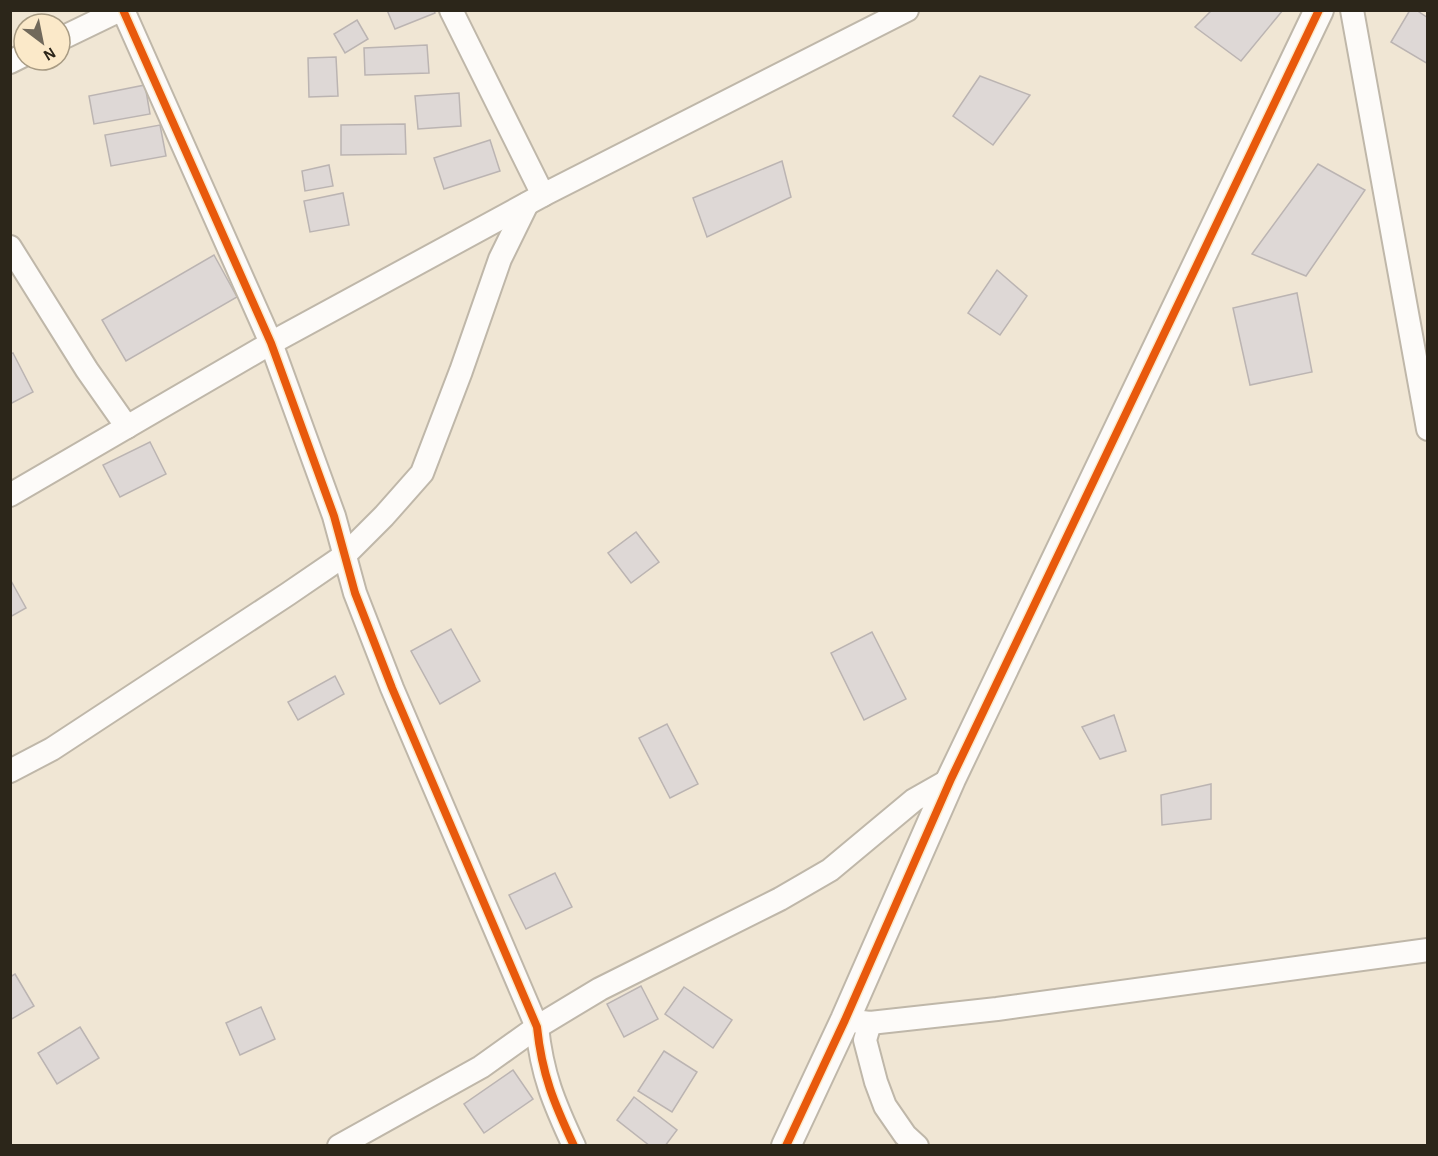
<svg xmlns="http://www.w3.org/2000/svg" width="1438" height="1156" font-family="'Alegreya Sans',sans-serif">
  <rect width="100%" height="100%" fill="#f0e6d4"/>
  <g fill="#ded8d6" stroke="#bbb4b2" stroke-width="1.5">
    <path d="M387,10H434L435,13L395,29Z"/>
    <path d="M1212,10H1283L1241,61L1195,27Z"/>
    <path d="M1410,10H1416L1428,18V64L1391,42Z"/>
    <path d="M357,20L368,39L345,53L334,34Z"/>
    <path d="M427,45L429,73L365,75L364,48Z"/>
    <path d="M336,57L338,96L309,97L308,58Z"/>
    <path d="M980,76L1030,95L993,145L953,116Z"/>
    <path d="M145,85L150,114L94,124L89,96Z"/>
    <path d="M459,93L461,126L418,129L415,96Z"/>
    <path d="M405,124L406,154L341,155V125Z"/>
    <path d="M160,125L166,156L111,166L105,135Z"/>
    <path d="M490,140L500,171L444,189L434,158Z"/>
    <path d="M782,161L791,197L707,237L693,198Z"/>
    <path d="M1318,164L1365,190L1306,276L1252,254Z"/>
    <path d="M329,165L333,186L305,191L302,171Z"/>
    <path d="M343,193L349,225L310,232L304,201Z"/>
    <path d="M214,255L237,297L126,361L102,320Z"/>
    <path d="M997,270L1027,296L1000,335L968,313Z"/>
    <path d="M1297,293L1312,372L1250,385L1233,308Z"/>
    <path d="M13,353L33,392L10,404V354Z"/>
    <path d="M150,442L166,474L120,497L103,465Z"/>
    <path d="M636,532L659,562L631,583L608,553Z"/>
    <path d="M10,579L26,608L10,617Z"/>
    <path d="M451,629L480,681L440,704L411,651Z"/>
    <path d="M872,632L906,699L864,720L831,653Z"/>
    <path d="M335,676L344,694L298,720L288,702Z"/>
    <path d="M1114,715L1126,751L1100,759L1082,727Z"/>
    <path d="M667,724L698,784L670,798L639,738Z"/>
    <path d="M1211,784V819L1162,825L1161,795Z"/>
    <path d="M555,873L572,907L526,929L509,895Z"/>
    <path d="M15,974L34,1006L10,1020V977Z"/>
    <path d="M641,986L658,1019L624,1037L607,1004Z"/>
    <path d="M684,987L732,1020L713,1048L665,1014Z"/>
    <path d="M261,1007L275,1039L240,1055L226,1023Z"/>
    <path d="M80,1027L99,1058L57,1084L38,1053Z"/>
    <path d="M664,1051L697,1072L672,1112L638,1091Z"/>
    <path d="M513,1070L533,1099L484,1133L464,1104Z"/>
    <path d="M634,1097L677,1130L665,1146H650L617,1120Z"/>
  </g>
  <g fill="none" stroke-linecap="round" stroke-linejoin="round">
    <defs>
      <g id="minor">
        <path d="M123,10L271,343L334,516L355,593L392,688L537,1027C542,1075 554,1103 574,1146"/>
        <path d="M451,10L543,195"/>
        <path d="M1352,10L1428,429"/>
        <path d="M60,39L120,10"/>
        <path d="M10,62L24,55"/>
        <path d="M10,247L87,370L127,427"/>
        <path d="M10,495L271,343L543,195L907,10"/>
        <path d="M10,771L52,749L288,594L345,555L384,516L422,473L461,371L500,259L527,204"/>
        <path d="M845,1020L870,1023L997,1009L1428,950"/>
        <path d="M870,1023L865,1040L876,1082L885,1106L905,1135L917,1146"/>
        <path d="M339,1146L481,1067L537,1027L600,989L780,899L830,870L914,800L951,779"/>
      </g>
      <path id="tertiary" d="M786,1146L845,1020L951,779L1319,10"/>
    </defs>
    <use href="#minor" stroke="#bfb7a9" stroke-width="26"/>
    <use href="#tertiary" stroke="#bfb7a9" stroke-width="32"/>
    <use href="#minor" stroke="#fdfbf9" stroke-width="22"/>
    <use href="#tertiary" stroke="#fdfbf9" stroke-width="28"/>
    <defs>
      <g id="cycleway">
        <path d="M123,10L271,343L334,516L355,593L392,688L537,1027C542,1075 554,1103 574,1146"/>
        <path d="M786,1146L845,1020L951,779L1319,10"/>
      </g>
    </defs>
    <use href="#cycleway" stroke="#fbe9c9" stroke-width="11"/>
    <use href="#cycleway" stroke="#e8590c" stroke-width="8"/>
  </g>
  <rect width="1438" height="1156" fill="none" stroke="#2c261a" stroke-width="24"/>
  <g transform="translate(42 42) rotate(148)"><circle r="28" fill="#fbe9c9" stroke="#a89b83" stroke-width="1.5"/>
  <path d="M0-4.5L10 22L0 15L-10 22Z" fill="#71695b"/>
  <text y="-9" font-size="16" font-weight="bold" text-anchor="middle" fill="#2c261a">N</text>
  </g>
</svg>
